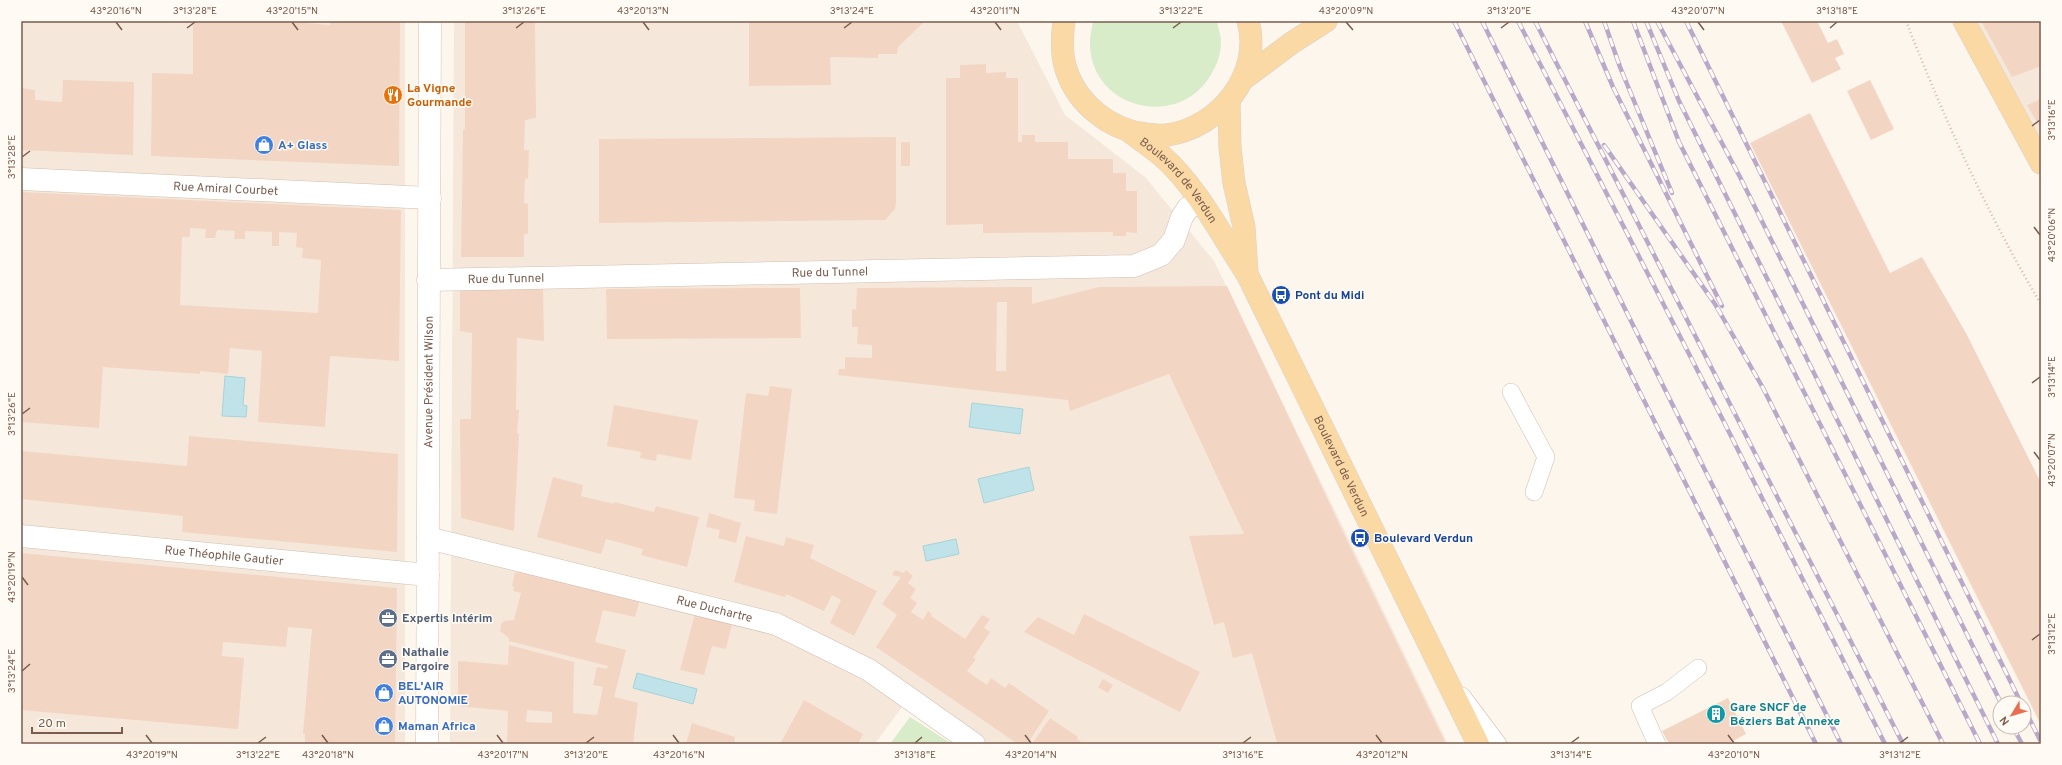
<svg xmlns="http://www.w3.org/2000/svg" width="2062" height="765" font-family="Overpass,sans-serif">
  <rect width="100%" height="100%" fill="#fdf6ec"/>
  <g fill="#f5e8da">
    <rect x="21" y="21" width="384" height="723"/>
    <path d="M454,21H1017L1065,115L1145,177L1214,261L1448,744H965L904,704L875,744H450Z"/>
    <path d="M1977,21H2041V138Z"/>
  </g>
  <g fill="#d8ecc9">
    <path d="M1093,21H1217C1218,28 1221,35 1221,42C1221,52 1218,63 1213,71C1182,132 1089,110 1090,42C1090,35 1092,28 1093,21Z"/>
    <path d="M910,717L952,744H890Z"/>
  </g>
  <g fill="#bfe3e8" stroke="#a5d3da">
    <path d="M225,376L245,378L243,405L247,406L246,417L222,416Z"/>
    <path d="M972,403L1023,409L1020,434L969,427Z"/>
    <path d="M1029,467L1034,490L984,503L978,479Z"/>
    <path d="M956,539L959,554L926,561L923,546Z"/>
    <path d="M637,673L697,689L693,704L633,688Z"/>
  </g>
  <g fill="#f3d5c3" fill-rule="evenodd">
    <path d="M193,21H281L330,25V21H400L399,166L151,156L152,73L193,74Z"/>
    <path d="M465,21H535L536,118L525,120L524,150H529L528,179L525,178L524,203L528,204V234H524V257H461L463,130L465,129Z"/>
    <path d="M749,21H925L898,47L897,54H878V58L830,57L831,85L749,86Z"/>
    <path d="M1781,21H1817L1828,43L1837,39L1844,54L1835,58L1841,69L1812,83Z"/>
    <path d="M1981,21H2041V66L2012,77Z"/>
    <path d="M986,64V73L1006,72V78H1018V142H1022V135H1035V142H1068V159H1113V173H1126V191H1137V233L1126,232V236H1113V232L983,233V224L946,225V78H960V65Z"/>
    <path d="M63,80L134,82L133,155L21,150V88L35,90V100L62,102Z"/>
    <path d="M1870,80L1894,129L1871,140L1847,91Z"/>
    <path d="M2041,99V129L2027,105Z"/>
    <path d="M1810,113L1890,273L1922,257L1966,333L2041,483V725L1750,143Z"/>
    <path d="M896,137V202L895,209L885,220L599,223V139Z"/>
    <rect x="901" y="142" width="9" height="24"/>
    <path d="M21,192L401,210L399,361L330,356L325,427L258,422L262,351L230,348L228,374L200,371V374L103,367L99,428L21,422ZM190,228L206,229L205,238H215L217,230L235,231L234,239H245V231L272,232V246H279V232L297,233L296,247L303,248L302,258L321,260L318,313L180,305L182,237H190Z"/>
    <path d="M1227,286L1342,530L1446,744L1277,743L1252,653L1233,658L1224,622L1214,625L1189,536L1244,534L1169,374L1070,411L1068,400L838,375L839,369H845V357L872,358V345L857,344L858,327H852V309L856,310L857,288L1032,287V304L1099,287ZM997,302H1007L1006,371H996Z"/>
    <path d="M460,288L543,289L544,341L517,338L516,410H519L517,433L519,434L514,531L461,518L460,419H471L472,333L460,331Z"/>
    <path d="M760,288H800L801,338L607,339L606,289Z"/>
    <path d="M770,386L792,389L777,514L754,511L755,500L734,498L746,393L768,396Z"/>
    <path d="M614,405L698,420L691,460L657,454L656,461L640,458L641,452L607,446Z"/>
    <path d="M189,436L398,454L397,552L182,532L183,516L21,499V451L187,466Z"/>
    <path d="M553,477L583,485L581,496L614,504V502L654,512L656,506L699,517L687,567L641,555L643,549L606,539L601,554L537,537Z"/>
    <path d="M709,513L741,523L736,543L718,538L720,530L706,527Z"/>
    <path d="M746,536L784,546L786,537L814,545L810,558L877,591L854,636L830,623L841,600L832,595L824,611L786,594L785,597L734,582Z"/>
    <path d="M21,553L397,588L395,744H305V734H303L312,629L288,627L286,647L223,642L222,656L244,658L238,729L21,710Z"/>
    <path d="M519,569L640,599L635,617L603,610L595,642L626,650L614,697L638,703L633,744H507L508,711L458,706V661L508,665L509,645L574,662L573,713L597,715L603,687L593,685L597,667L607,669L608,666L509,641V638L500,631L501,624L504,621L514,620L521,593L513,591L514,587L512,586L515,572L518,573ZM527,710L552,712V723L526,722Z"/>
    <path d="M895,570L904,573L906,570L913,576L908,583L916,589L910,598L917,603L911,612L923,620L928,611L932,614L931,616L965,639L982,615L990,619L984,628L990,632L973,658L976,659L967,671L987,685L991,678L1005,688L1009,683L1049,711L1027,744H1018L876,647L897,615L882,604L901,577L892,575Z"/>
    <path d="M695,614L732,624L726,649L712,646L704,675L680,670Z"/>
    <path d="M1084,614L1200,672L1180,712L1024,632L1038,617L1074,635Z"/>
    <path d="M1103,679L1113,685L1108,693L1098,687Z"/>
    <path d="M1728,698L1746,734L1727,744H1669L1662,731Z"/>
    <path d="M804,700L863,734L858,744H780Z"/>
    <path d="M1050,718L1078,737L1077,739L1084,744H1032Z"/>
    <path d="M692,723L735,737L734,744H686Z"/>
  </g>
  <g fill="none" stroke-linecap="round" stroke-linejoin="round">
    <defs>
      <g id="service">
        <path d="M1511,392L1546,457L1534,492"/>
        <path d="M1462,696L1498,744"/>
        <path d="M1657,744L1640,706L1667,692L1698,668"/>
      </g>
      <g id="minor">
        <path id="s1" d="M21,179L430,198"/>
        <path id="s2" d="M428,280L1134,266L1161,255L1174,240L1182,217L1188,208L1201,202"/>
        <path id="s3" d="M21,536L428,575"/>
        <path id="s4" d="M428,538L776,624L869,670L974,744"/>
      </g>
      <g id="secondary">
        <path id="s5" d="M427,744L430,21"/>
      </g>
      <g id="primary">
        <path d="M1064,21C1062,36 1061,54 1066,69C1077,104 1110,130 1146,134C1152,134 1160,136 1167,135C1219,128 1263,74 1248,21"/>
        <path d="M1964,21L2041,163"/>
        <path d="M1242,80L1293,42L1326,21"/>
        <path d="M1229,101L1230,148L1234,183L1244,227L1247,273"/>
        <path id="s6" d="M1130,132C1141,140 1152,148 1162,156C1198,188 1221,235 1247,274L1478,744"/>
      </g>
    </defs>
    <use href="#service" stroke="#d1beb0" stroke-width="18"/>
    <use href="#minor" stroke="#d1beb0" stroke-width="23"/>
    <use href="#secondary" stroke="#d6c0b0" stroke-width="23"/>
    <use href="#primary" stroke="#dad1cd" stroke-width="23"/>
    <path stroke="#d9b8a5" stroke-width="2.5" stroke-dasharray="1 3" stroke-linecap="butt" d="M1906,21C1944,118 1987,214 2041,304"/>
    <use href="#service" stroke="#fff" stroke-width="17"/>
    <use href="#minor" stroke="#fff" stroke-width="22"/>
    <use href="#secondary" stroke="#fff" stroke-width="22"/>
    <use href="#primary" stroke="#fbd9a5" stroke-width="22"/>
    <defs>
      <g id="rail">
        <path d="M1454,21L1816,744"/>
        <path d="M1482,21L1841,744"/>
        <path d="M1518,21L1724,422L1885,744"/>
        <path d="M1535,21L1903,744"/>
        <path d="M1585,21L1613,87L1722,306"/>
        <path d="M1604,21L1620,67L1672,193"/>
        <path d="M1633,21L1679,142L1980,744"/>
        <path d="M1646,21L1679,101L1998,744"/>
        <path d="M1657,21L1740,177L2001,703"/>
        <path d="M1686,21L2021,703"/>
        <path d="M1604,145L1715,304L1763,388L1943,744"/>
        <path d="M2024,708L2041,742"/>
        <path d="M2013,727L2022,744"/>
      </g>
    </defs>
    <use href="#rail" stroke="#b9a8c9" stroke-width="4.5"/>
    <use href="#rail" stroke="#fffaf3" stroke-width="3" stroke-dasharray="9" stroke-linecap="butt"/>
  </g>
  <path fill="none" stroke="#7a5c4d" stroke-width="1.5" d="M116,22L122,30M292,22L298,30M643,22L649,30M995,22L1001,30M1346,22L1353,30M1698,22L1704,30M187,28L195,22M516,28L524,22M844,28L852,22M1173,28L1181,22M1501,28L1509,22M1830,28L1837,22M2032,126L2040,120M22,157L30,151M2034,227L2040,235M2032,383L2040,377M22,414L30,408M2034,452L2040,460M22,577L28,585M2032,640L2040,634M22,671L30,664M146,735L152,743M322,735L328,743M497,735L503,743M673,735L679,743M1025,735L1031,743M1376,735L1382,743M1728,735L1734,743M258,743L266,737M586,743L594,737M915,743L922,737M1243,743L1251,737M1571,743L1579,737M1900,743L1908,737"/>
  <defs>
    <symbol id="restaurant-disc" viewBox="-11 -11 22 22"><circle r="9.5" fill="#e8710a" stroke="#fffaf3"/><path d="M-5-6h1v4h1v-4h1v4h1v-4h1v5L-1.5 .5V6h-2V.5L-5-1ZM5-6V6H3V1.5H1.5Q1.5-4 5-6Z" fill="#fff"/></symbol>
    <symbol id="shop-disc" viewBox="-11 -11 22 22"><circle r="9.5" fill="#3f7fe0" stroke="#fffaf3"/><path d="M-5-2.5h2.3a2.7 3.5 0 0 1 5.4 0H5L5.5 6h-11ZM-1.5-2.5h3a1.5 2.3 0 0 0-3 0Z" fill="#fff"/></symbol>
    <symbol id="bus-disc" viewBox="-11 -11 22 22"><circle r="9.5" fill="#1a4fb4" stroke="#fffaf3"/><path d="M-5-6H5V4H4V6H2V4H-2V6H-4V4H-5ZM-3.5-4V0h7V-4ZM-3.5 1.2v1.5H-2V1.2ZM2 1.2v1.5H3.5V1.2Z" fill="#fff"/></symbol>
    <symbol id="office-disc" viewBox="-11 -11 22 22"><circle r="9.5" fill="#5c6f8a" stroke="#fffaf3"/><path d="M-6-3h4V-5.5h4V-3h4V5H-6ZM-1-4.5V-3h2v-1.5ZM-6 0V1H6V0Z" fill="#fff"/></symbol>
    <symbol id="building-disc" viewBox="-11 -11 22 22"><circle r="9.5" fill="#0f9aa8" stroke="#fffaf3"/><path d="M-4-6H4V6H1V3H-1V6H-4ZM-2.5-4.3h1.7v1.8h-1.7ZM.8-4.3h1.7v1.8H.8ZM-2.5-1h1.7V.8h-1.7ZM.8-1h1.7V.8H.8Z" fill="#fff"/></symbol>
  </defs>
  <g fill-rule="evenodd">
    <use href="#restaurant-disc" x="382" y="84" width="22" height="22"/>
    <use href="#shop-disc" x="253" y="134" width="22" height="22"/>
    <use href="#bus-disc" x="1270" y="284" width="22" height="22"/>
    <use href="#bus-disc" x="1349" y="527" width="22" height="22"/>
    <use href="#office-disc" x="377" y="607" width="22" height="22"/>
    <use href="#office-disc" x="377" y="648" width="22" height="22"/>
    <use href="#shop-disc" x="373" y="682" width="22" height="22"/>
    <use href="#building-disc" x="1705" y="703" width="22" height="22"/>
    <use href="#shop-disc" x="373" y="715" width="22" height="22"/>
  </g>
  <g text-anchor="middle" stroke-width="3" stroke-linejoin="round" paint-order="stroke">
    <g font-size="12" font-weight="bold" fill="#c56008" stroke="#fffaf3" text-anchor="start">
      <text x="407" y="92">La Vigne<tspan x="407" dy="14">Gourmande</tspan></text>
    </g>
    <g font-size="12" font-weight="bold" fill="#366cbe" stroke="#fffaf3" text-anchor="start">
      <text x="278" y="149">A+ Glass</text>
      <text x="398" y="690">BEL'AIR<tspan x="398" dy="14">AUTONOMIE</tspan></text>
      <text x="398" y="730">Maman Africa</text>
    </g>
    <g font-size="12" fill="#7a5c4d" stroke="#fffaf3">
      <text dy="4" stroke="none"><textPath href="#s6" startOffset="69">Boulevard de Verdun</textPath></text>
      <text dy="4" stroke="none"><textPath href="#s1" startOffset="205">Rue Amiral Courbet</textPath></text>
      <text dy="4" stroke="none"><textPath href="#s2" startOffset="402">Rue du Tunnel</textPath></text>
      <text dy="4" stroke="none"><textPath href="#s2" startOffset="78">Rue du Tunnel</textPath></text>
      <text dy="4" stroke="none"><textPath href="#s5" startOffset="362">Avenue Président Wilson</textPath></text>
      <text dy="4" stroke="none"><textPath href="#s6" startOffset="400">Boulevard de Verdun</textPath></text>
      <text dy="4" stroke="none"><textPath href="#s3" startOffset="204">Rue Théophile Gautier</textPath></text>
      <text dy="4" stroke="none"><textPath href="#s4" startOffset="295">Rue Duchartre</textPath></text>
    </g>
    <g font-size="12" font-weight="bold" fill="#164399" stroke="#fffaf3" text-anchor="start">
      <text x="1295" y="299">Pont du Midi</text>
      <text x="1374" y="542">Boulevard Verdun</text>
    </g>
    <g font-size="12" font-weight="bold" fill="#4e5e75" stroke="#fffaf3" text-anchor="start">
      <text x="402" y="622">Expertis Intérim</text>
      <text x="402" y="656">Nathalie<tspan x="402" dy="14">Pargoire</tspan></text>
    </g>
    <g font-size="12" font-weight="bold" fill="#0d838f" stroke="#fffaf3" text-anchor="start">
      <text x="1730" y="711">Gare SNCF de<tspan x="1730" dy="14">Béziers Bat Annexe</tspan></text>
    </g>
  </g>
  <rect width="2062" height="765" fill="none" stroke="#fffaf3" stroke-width="44"/>
  <g transform="translate(2012 715) rotate(232)"><circle r="19" fill="#fffaf3" stroke="#cabbb1"/>
  <path d="M0-3L7 15L0 10L-7 15Z" fill="#e76f51"/>
  <text y="-6" font-size="11" font-weight="bold" text-anchor="middle" fill="#7a5c4d">N</text>
  </g>
  <path d="M32 727v6h90v-6" fill="none" stroke="#7a5c4d" stroke-width="2"/>
  <text x="38" y="727" font-size="12" fill="#7a5c4d" stroke="#fffaf3" stroke-width="3" paint-order="stroke">20 m</text>
  <rect x="22" y="22" width="2018" height="721" fill="none" stroke="#7a5c4d" stroke-width="1.5"/>
  <g font-size="10" text-anchor="middle" fill="#7a5c4d">
    <text x="116" y="14">43°20'16"N</text>
    <text x="195" y="14">3°13'28"E</text>
    <text x="292" y="14">43°20'15"N</text>
    <text x="524" y="14">3°13'26"E</text>
    <text x="643" y="14">43°20'13"N</text>
    <text x="852" y="14">3°13'24"E</text>
    <text x="995" y="14">43°20'11"N</text>
    <text x="1181" y="14">3°13'22"E</text>
    <text x="1346" y="14">43°20'09"N</text>
    <text x="1509" y="14">3°13'20"E</text>
    <text x="1698" y="14">43°20'07"N</text>
    <text x="1837" y="14">3°13'18"E</text>
    <text transform="translate(2051 120) rotate(-90)" y="4">3°13'16"E</text>
    <text transform="translate(11 157) rotate(-90)" y="4">3°13'28"E</text>
    <text transform="translate(2051 235) rotate(-90)" y="4">43°20'06"N</text>
    <text transform="translate(2051 377) rotate(-90)" y="4">3°13'14"E</text>
    <text transform="translate(11 414) rotate(-90)" y="4">3°13'26"E</text>
    <text transform="translate(2051 460) rotate(-90)" y="4">43°20'07"N</text>
    <text transform="translate(11 577) rotate(-90)" y="4">43°20'19"N</text>
    <text transform="translate(2051 634) rotate(-90)" y="4">3°13'12"E</text>
    <text transform="translate(11 671) rotate(-90)" y="4">3°13'24"E</text>
    <text x="152" y="758">43°20'19"N</text>
    <text x="258" y="758">3°13'22"E</text>
    <text x="328" y="758">43°20'18"N</text>
    <text x="503" y="758">43°20'17"N</text>
    <text x="586" y="758">3°13'20"E</text>
    <text x="679" y="758">43°20'16"N</text>
    <text x="915" y="758">3°13'18"E</text>
    <text x="1031" y="758">43°20'14"N</text>
    <text x="1243" y="758">3°13'16"E</text>
    <text x="1382" y="758">43°20'12"N</text>
    <text x="1571" y="758">3°13'14"E</text>
    <text x="1734" y="758">43°20'10"N</text>
    <text x="1900" y="758">3°13'12"E</text>
  </g>
</svg>
